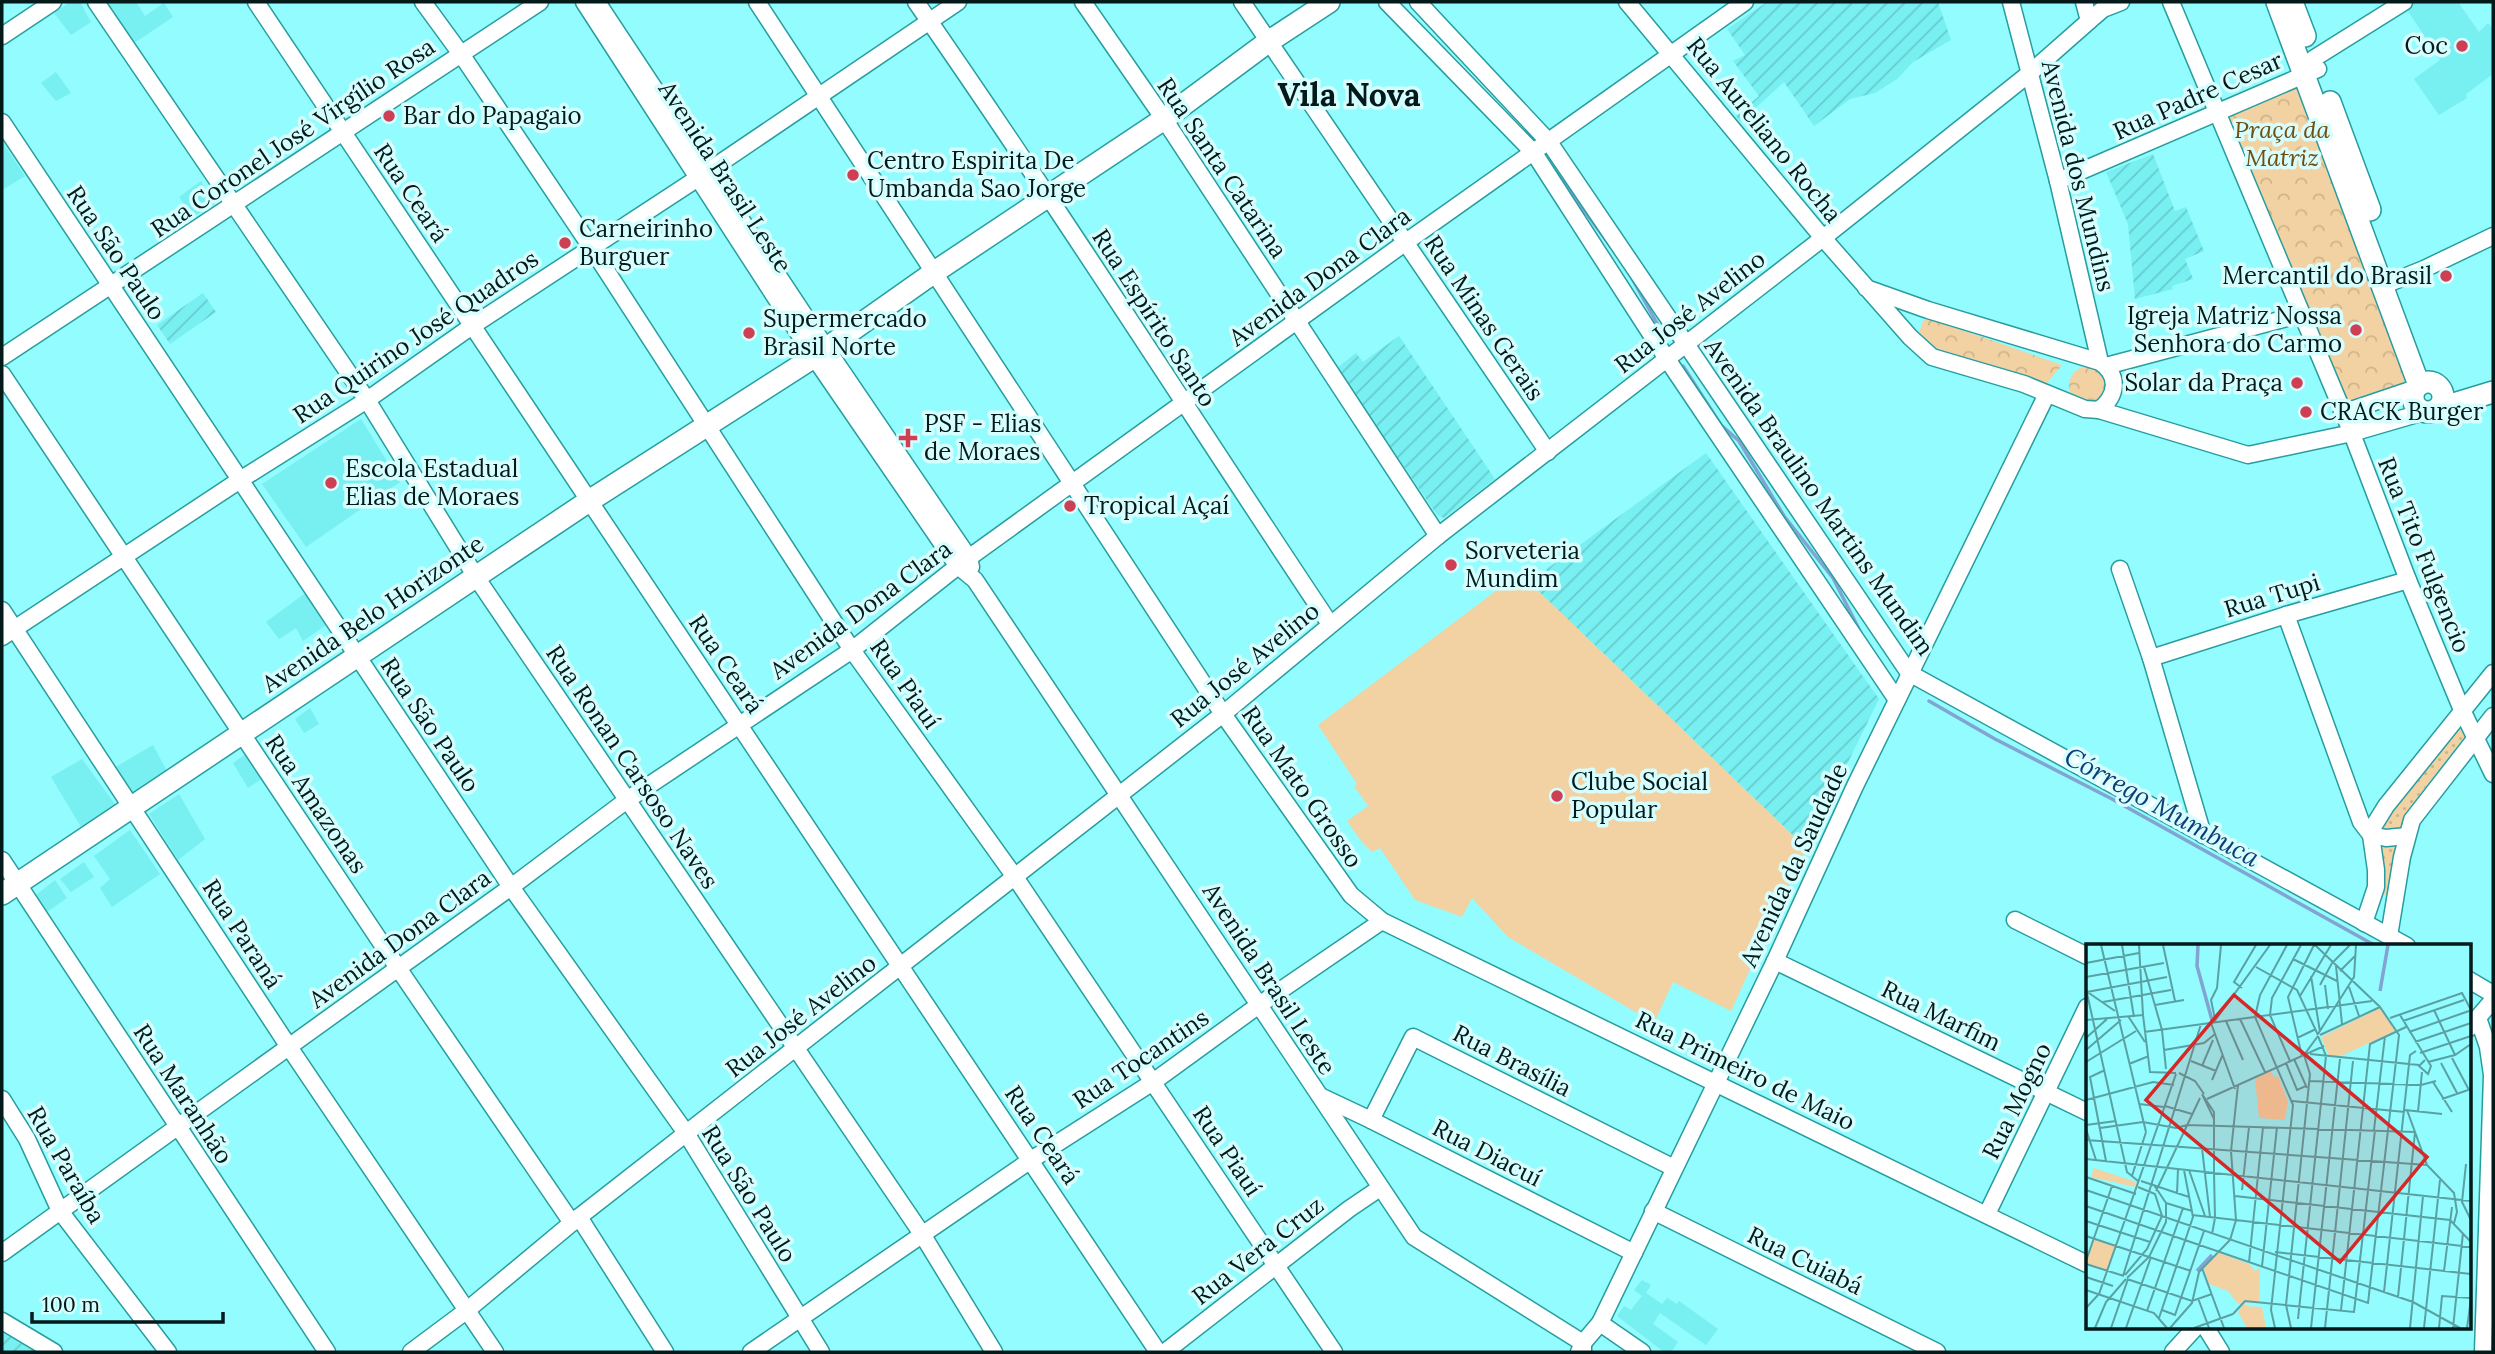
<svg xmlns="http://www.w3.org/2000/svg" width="2495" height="1354" font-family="Lora,serif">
  <defs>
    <pattern id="industrial-furrows" width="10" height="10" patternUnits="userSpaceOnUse" patternTransform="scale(1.75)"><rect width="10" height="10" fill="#78eff1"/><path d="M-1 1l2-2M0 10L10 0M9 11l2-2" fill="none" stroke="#66ccce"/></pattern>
    <pattern id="grass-dots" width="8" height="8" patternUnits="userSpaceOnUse" patternTransform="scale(1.75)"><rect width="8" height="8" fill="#f2d2a2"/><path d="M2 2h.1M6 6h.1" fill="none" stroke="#ceb48b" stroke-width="1.8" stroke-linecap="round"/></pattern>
    <pattern id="park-crowns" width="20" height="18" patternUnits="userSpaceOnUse" patternTransform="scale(1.75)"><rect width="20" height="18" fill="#f2d2a2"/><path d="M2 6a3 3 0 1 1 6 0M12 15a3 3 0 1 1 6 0" fill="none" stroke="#ceb48b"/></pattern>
  </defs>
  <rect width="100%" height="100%" fill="#92fcfe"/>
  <g fill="#78eff1">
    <path d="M70,2H80L91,22L71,35L54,13Z"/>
    <path d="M106,2H136L145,16L164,3L173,17L134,43Z"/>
    <path d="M2414,2H2458L2479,32L2488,23L2493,29V74L2466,94L2467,98L2439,115L2414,79L2440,60L2406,8Z"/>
    <path d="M56,72L71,93L56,101L41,83Z"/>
    <path d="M2,141L25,176L2,190Z"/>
    <path d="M201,181L214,204L194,216L179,197Z"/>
    <path d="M361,419L400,482L306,547L262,484Z"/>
    <path d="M307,592L329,623L303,641L296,628L279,639L266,622Z"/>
    <path d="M310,708L319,724L304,733L295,719Z"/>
    <path d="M153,745L168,773L135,795L114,768Z"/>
    <path d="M246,754L263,778L248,788L233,763Z"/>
    <path d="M82,759L117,807L83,830L51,777Z"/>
    <path d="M179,794L205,839L178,860L149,814Z"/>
    <path d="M130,830L160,874L112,907L100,888L110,879L94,856Z"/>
    <path d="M84,862L94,877L71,892L60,879Z"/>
    <path d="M55,880L67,898L47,912L36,895Z"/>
    <path d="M1642,1280L1651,1285L1646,1293L1662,1304L1667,1298L1677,1304L1679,1301L1718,1329L1706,1345L1660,1313L1653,1324L1678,1342L1671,1352H1664L1617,1316L1624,1306L1631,1310L1642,1296L1634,1290Z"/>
  </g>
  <g fill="url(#industrial-furrows)">
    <path d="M1767,2H1938L1951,40L1913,62L1897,79L1875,93L1850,99L1814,126L1784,82L1740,122L1736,116L1759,96L1733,61L1745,55L1727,29Z"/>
    <path d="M2153,154L2175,211L2186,207L2204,251L2185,259L2193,279L2172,286L2173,289L2135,299L2128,224L2106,172Z"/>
    <path d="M203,293L216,312L170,344L157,325Z"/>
    <path d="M1399,336L1495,479L1444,518L1437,515L1337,368L1356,353L1363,362Z"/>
    <path d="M1706,453L1879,699L1806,848L1529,582Z"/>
    <path d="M2,1332L37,1352H2Z"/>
  </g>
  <g fill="url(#grass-dots)">
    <path d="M2456,729L2463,730L2466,735L2410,807L2401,828L2384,832L2383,826L2391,810Z"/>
    <path d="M2378,845H2396L2390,894L2387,897L2382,892Z"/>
  </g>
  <g fill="url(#park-crowns)">
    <path d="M2300,82L2408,383L2349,405L2342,398L2228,118L2232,112Z"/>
    <path d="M1928,318L2062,365L2046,384L1938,350L1919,332L1923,321Z"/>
    <circle cx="2087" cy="385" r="18"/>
  </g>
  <path fill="#f2d2a2" d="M1529,582L1806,848L1731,1011L1673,982L1654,1023L1508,937L1472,898L1462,917L1415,900L1380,848L1372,852L1361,841L1347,821L1368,806L1354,786L1357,784L1318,725L1505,584L1524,586Z"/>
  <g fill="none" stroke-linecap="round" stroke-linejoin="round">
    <g stroke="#81a4d3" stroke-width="3.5">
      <path d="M1545,157L1611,247"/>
      <path d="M1629,273L1658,325"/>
      <path d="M1683,366L1721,425L1739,441L1784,516L1833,578L1861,633"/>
      <path d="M1929,701L1995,739L2112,799L2376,946"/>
    </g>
    <defs>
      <g id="street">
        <path d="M96,2L367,400L476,577L922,1234L994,1352"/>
        <path d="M256,2L1158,1352"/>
        <path d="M423,2L461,54L591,247L852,650L1015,877L1334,1352"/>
        <path d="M584,2L814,357L952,558L958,566L975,580L1414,1237L1583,1343V1352"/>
        <path d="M597,2L826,348L969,558L971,567"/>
        <path d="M757,2L1223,714L1351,895L1382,921L2087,1264"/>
        <path d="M916,2C1058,206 1192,417 1330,624"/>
        <path d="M1083,2L1164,119L1438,536"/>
        <path d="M1242,2L1548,452"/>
        <path d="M1387,2L1534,153L1667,359L1897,700"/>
        <path d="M1418,2L1549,142L1909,673L2407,946"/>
        <path d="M1627,2L1823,238L1910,337L1932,357L2024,384L2085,409L2099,410C2117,396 2120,376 2100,362L1928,310L1866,288"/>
        <path d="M2011,2L2058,181L2100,362"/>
        <path d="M2171,2L2351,431L2408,580L2462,710L2493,774"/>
        <path d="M2089,21L2103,9L2121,2"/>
        <path d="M2,36L53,2"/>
        <path d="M2313,59L2404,2"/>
        <path d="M2,122L511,887L686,1133L821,1352"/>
        <path d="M2058,181L2318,69"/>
        <path d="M2382,286L2424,269L2493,236"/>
        <path d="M2,357L540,2"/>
        <path d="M2106,366L2302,314"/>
        <path d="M2,374L398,968L572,1223"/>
        <path d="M2099,410L2248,455L2352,433L2424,412"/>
        <path d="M2342,413L2416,388"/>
        <path d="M2120,569L2151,658L2203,835"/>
        <path d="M2,610L289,1047L495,1352"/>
        <path d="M2286,615L2361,822L2371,835L2376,870V887L2364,923"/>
        <path d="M2,637L240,480L367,400L472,326L698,178L958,2"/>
        <path d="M2151,658L2286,615L2408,580"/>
        <path d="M2371,835L2373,827L2386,806L2493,673"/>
        <path d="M2371,835L2386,838L2407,836"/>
        <path d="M2,860L327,1352"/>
        <path d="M2015,920L2087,956"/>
        <path d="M2389,936L2402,857L2412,820L2493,716"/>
        <path d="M1775,961L2087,1112"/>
        <path d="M2469,980L2493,994"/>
        <path d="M2478,1018L2488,1047L2492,1075L2483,1352"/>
        <path d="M2469,1028L2493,1000"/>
        <path d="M1320,1096L1371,1120L1634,1253"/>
        <path d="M2,1099L27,1139L60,1211L168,1352"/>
        <path d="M1371,1120L1413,1037L1674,1168"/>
        <path d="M1653,1211L1937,1352"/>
        <path d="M1987,1214L2087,1007"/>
        <path d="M579,1217L665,1352"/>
        <path d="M2,1253L511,887L627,800L852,650L963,562L1406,242L1745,2"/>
        <path d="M2,1321L54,1352"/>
        <path d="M1600,1323L1642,1352"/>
        <path d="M2206,1328L2221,1352"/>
        <path d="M411,1352L466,1311L579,1217L1223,714L1438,536L1823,238L2030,73L2089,21L2084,2"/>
        <path d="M751,1352L1031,1160L1153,1082L1259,1005L1382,921"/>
        <path d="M1165,1352L1349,1209L1380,1188"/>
        <path d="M1579,1352L1583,1343L1600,1323L1775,961L1855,786L2047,394"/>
        <path d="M2173,1352L2195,1328"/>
      </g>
      <g id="secondary">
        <path d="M2277,2L2419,385"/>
        <path d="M2292,2L2305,36"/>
        <path d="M2330,102L2370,210"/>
        <circle cx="2428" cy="397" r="15"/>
        <path d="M2437,409L2493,392"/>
        <path d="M2,894L589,501L814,357L936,271L1164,119L1268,42L1329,2"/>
      </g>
    </defs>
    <use href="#street" stroke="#289d9f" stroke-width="19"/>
    <use href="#secondary" stroke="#289d9f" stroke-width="24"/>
    <use href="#street" stroke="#fff" stroke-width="16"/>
    <use href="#secondary" stroke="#fff" stroke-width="21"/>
  </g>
  <g fill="#cf3f53" stroke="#d7fefe" stroke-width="2.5">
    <circle cx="2462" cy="46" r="7"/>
    <circle cx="389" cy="116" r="7"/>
    <circle cx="853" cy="175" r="7"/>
    <circle cx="565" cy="243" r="7"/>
    <circle cx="2446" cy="276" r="7"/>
    <circle cx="2356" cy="330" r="7"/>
    <circle cx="749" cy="333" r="7"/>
    <circle cx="2297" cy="383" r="7"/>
    <circle cx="2306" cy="412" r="7"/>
    <path d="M904.5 427.5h7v7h7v7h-7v7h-7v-7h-7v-7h7z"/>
    <circle cx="331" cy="483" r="7"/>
    <circle cx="1070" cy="506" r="7"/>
    <circle cx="1451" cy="565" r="7"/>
    <circle cx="1557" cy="796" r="7"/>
  </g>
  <g text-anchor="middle" stroke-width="7" stroke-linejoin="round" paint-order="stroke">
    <g font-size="24" fill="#03191a" stroke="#d7fefe" text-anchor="start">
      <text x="2448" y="54" text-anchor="end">Coc</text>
      <text x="403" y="124">Bar do Papagaio</text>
      <text x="867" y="169">Centro Espirita De<tspan x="867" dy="28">Umbanda Sao Jorge</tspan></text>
      <text x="579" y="237">Carneirinho<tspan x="579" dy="28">Burguer</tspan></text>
      <text x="2432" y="284" text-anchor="end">Mercantil do Brasil</text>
      <text x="2342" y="324" text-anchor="end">Igreja Matriz Nossa<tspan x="2342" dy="28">Senhora do Carmo</tspan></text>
      <text x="763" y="327">Supermercado<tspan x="763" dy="28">Brasil Norte</tspan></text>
      <text x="2283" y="391" text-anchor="end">Solar da Praça</text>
      <text x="2320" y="420">CRACK Burger</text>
      <text x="924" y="432">PSF - Elias<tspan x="924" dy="28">de Moraes</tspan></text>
      <text x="345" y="477">Escola Estadual<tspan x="345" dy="28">Elias de Moraes</tspan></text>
      <text x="1084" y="514">Tropical Açaí</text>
      <text x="1465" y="559">Sorveteria<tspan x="1465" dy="28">Mundim</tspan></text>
      <text x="1571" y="790">Clube Social<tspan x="1571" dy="28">Popular</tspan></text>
    </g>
    <g font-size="24" fill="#03191a" stroke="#d7fefe">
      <text transform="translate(2198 96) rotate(-24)" y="8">Rua Padre Cesar</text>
      <text transform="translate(1764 130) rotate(51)" y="8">Rua Aureliano Rocha</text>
      <text transform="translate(293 138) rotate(-34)" y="8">Rua Coronel José Virgílio Rosa</text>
      <text transform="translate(1222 168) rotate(56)" y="8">Rua Santa Catarina</text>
      <text transform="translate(2078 176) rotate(76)" y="8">Avenida dos Mundins</text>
      <text transform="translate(725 177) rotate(57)" y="8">Avenida Brasil Leste</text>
      <text transform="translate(411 193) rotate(56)" y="8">Rua Ceará</text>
      <text transform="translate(116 253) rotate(56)" y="8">Rua São Paulo</text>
      <text transform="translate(1320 277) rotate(-36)" y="8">Avenida Dona Clara</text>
      <text transform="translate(1690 312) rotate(-38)" y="8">Rua José Avelino</text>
      <text transform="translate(1154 318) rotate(57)" y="8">Rua Espírito Santo</text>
      <text transform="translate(1484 318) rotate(56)" y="8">Rua Minas Gerais</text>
      <text transform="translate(416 337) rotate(-34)" y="8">Rua Quirino José Quadros</text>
      <text transform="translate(1819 497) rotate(55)" y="8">Avenida Braulino Martins Mundim</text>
      <text transform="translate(2424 555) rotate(68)" y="8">Rua Tito Fulgencio</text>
      <text transform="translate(2272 596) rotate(-17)" y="8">Rua Tupi</text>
      <text transform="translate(861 610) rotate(-36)" y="8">Avenida Dona Clara</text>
      <text transform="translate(373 614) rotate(-34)" y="8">Avenida Belo Horizonte</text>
      <text transform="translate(726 664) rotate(56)" y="8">Rua Ceará</text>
      <text transform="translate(1245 665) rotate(-39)" y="8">Rua José Avelino</text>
      <text transform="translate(905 684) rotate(55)" y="8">Rua Piauí</text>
      <text transform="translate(430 725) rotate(56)" y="8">Rua São Paulo</text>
      <text transform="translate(632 767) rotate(56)" y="8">Rua Ronan Carsoso Naves</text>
      <text transform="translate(1302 787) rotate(55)" y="8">Rua Mato Grosso</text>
      <text transform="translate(316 804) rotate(56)" y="8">Rua Amazonas</text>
      <text transform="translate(1794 865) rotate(-65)" y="8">Avenida da Saudade</text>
      <text transform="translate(242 934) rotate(57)" y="8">Rua Paraná</text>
      <text transform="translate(400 939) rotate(-36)" y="8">Avenida Dona Clara</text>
      <text transform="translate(1269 979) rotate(57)" y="8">Avenida Brasil Leste</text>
      <text transform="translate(801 1016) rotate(-38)" y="8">Rua José Avelino</text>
      <text transform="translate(1941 1016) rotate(26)" y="8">Rua Marfim</text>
      <text transform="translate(1141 1059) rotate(-34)" y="8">Rua Tocantins</text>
      <text transform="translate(1512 1061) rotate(27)" y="8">Rua Brasília</text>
      <text transform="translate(1745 1071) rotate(26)" y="8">Rua Primeiro de Maio</text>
      <text transform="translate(183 1094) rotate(57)" y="8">Rua Maranhão</text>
      <text transform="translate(2017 1101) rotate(-64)" y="8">Rua Mogno</text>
      <text transform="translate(1042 1135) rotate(56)" y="8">Rua Ceará</text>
      <text transform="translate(1227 1151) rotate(56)" y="8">Rua Piauí</text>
      <text transform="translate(1487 1153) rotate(27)" y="8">Rua Diacuí</text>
      <text transform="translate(66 1165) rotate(60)" y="8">Rua Paraíba</text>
      <text transform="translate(749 1194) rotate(58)" y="8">Rua São Paulo</text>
      <text transform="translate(1258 1251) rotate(-38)" y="8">Rua Vera Cruz</text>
      <text transform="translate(1805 1261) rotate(26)" y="8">Rua Cuiabá</text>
    </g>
    <g font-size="24" font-style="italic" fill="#714e0e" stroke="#d7fefe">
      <text x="2282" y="138">Praça da<tspan x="2282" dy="28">Matriz</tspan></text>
    </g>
    <g font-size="26" font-style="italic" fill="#0f3c75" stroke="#d7fefe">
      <text transform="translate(2162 807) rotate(29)" y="9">Córrego Mumbuca</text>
    </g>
    <g font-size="32" font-weight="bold" fill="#03191a" stroke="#d7fefe">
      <text x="1349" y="106">Vila Nova</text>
    </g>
  </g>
  <g transform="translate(2086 944)">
    <rect width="385" height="385" fill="#92fcfe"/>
    <path d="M294,64L309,87L253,113L243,112L235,93Z" fill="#f2d2a2"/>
    <path d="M8,224L50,238L49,243L5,233ZM8,295L29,302L21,326L0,319ZM159,358V362L176,363L180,384H161L152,368Z" fill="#f2d2a2"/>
    <path d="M185,127L188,133L192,132L202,157L199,176L173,174L169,135ZM133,309L163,320L169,327L174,324L173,357L152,360L142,347L123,340L118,324Z" fill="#f2d2a2"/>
    <path fill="none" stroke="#81a4d3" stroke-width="3.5" d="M112,1L111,22L126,76M294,47L302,1M111,327L126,311"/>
    <path fill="none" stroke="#59a1a3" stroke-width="2" d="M15,1L60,188M36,1L48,73M53,1L57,71M77,1L89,57M207,15L251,37M0,19L53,9M250,22L256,80M58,23L76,86L80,125M170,23L211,46L232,91M254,27L269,12M225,32L234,88M0,33L78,19M234,41L246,19L264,1M239,41L242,65M263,43L273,72M156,44L148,38L170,1M0,45L41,228L52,237M0,47L29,67M1,48L81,33M214,52L245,1M17,58L85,46M69,61L98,56M348,66L369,111M314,71L345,122L342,130L333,122L339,116M42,72L59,98M304,74L376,49L385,66M129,75L125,56L131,44L135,1M154,75L179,128M0,76L57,71L64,128L90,129M140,77L157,116M317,77L378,56M128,78L184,1M125,79L149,145M58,88L286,57M323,88L383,67M232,90L268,33L270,1M234,91L294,63M0,94L21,75M211,94L230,85M329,98L385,79M0,106L35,76M78,106L118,99L129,90M334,109L385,92M224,110L333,121M216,112L202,53L228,1M366,114L383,146M208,115L221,144M105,117L130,127M204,117L184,71L186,54L215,1M0,118L50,87M282,118L284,100L320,83M342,118L369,111L385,100M200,119L211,146L220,142M355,119L371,149M43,120L63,112M116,122L127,96M19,126L4,133L20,217M93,129L109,137L118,150M126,136L137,110M224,137L335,141L350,137M347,138L366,168M121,155L238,102M356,155L385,145M0,156L67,138L88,141M206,157L319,168M53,160L78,163M79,162L106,170M319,166L356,170M321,166L341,221L368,249L371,268L368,279M332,168L336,128M0,181L30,177M14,184L57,178L90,184L101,181L329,188M0,185L10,216M288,186L299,92M0,196L341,221M116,204L124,273M0,215L385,257M380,220L376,258L385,276M103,226L119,272M46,232L60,188M0,233L50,250M55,237L103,253M0,246L327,358L374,384M156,246L163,183M70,247L114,154M91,249L92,225M149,252L364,276L385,298M80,259L106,267M0,262L282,359L313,91L294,63L229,1M106,271L385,303M0,277L64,298M126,290L129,274L128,229V168L116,150L128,175M0,292L105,327M189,308L385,330M0,317L26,242M163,318L177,183M0,320L38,332M176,322L191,183M116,324L138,384M358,327L366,263M39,331L61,305L76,272L69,250L52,243M37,332L115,80M0,333L27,342M41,334L63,313L80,278V259L68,241M41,335L106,357L126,350M0,346L68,369L81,384M298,348L324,111L330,107M312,353L329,188M112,354L123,384M0,364L13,350L90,130M76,366L89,371L118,287M255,366L282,118M61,367L97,264M147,370L159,357L268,368L289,186M73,374L107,273L98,226M212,375L240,112L232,92M9,384L20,358L40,335M25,384L42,335M40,384L65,313M84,384L106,359L113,328L144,296L150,276L145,207L152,141M108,384L147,370M189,384L185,366L207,161L169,73L174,51L201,1M205,384L200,361L224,130L218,111L232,92M225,384L254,115M239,384L267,117M324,384L337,252M338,384L354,236M353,384L356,352L385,354M367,384L377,289M381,384L385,355"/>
    <path fill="#d62828" fill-opacity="0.15" stroke="#d62828" stroke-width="3.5" d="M148,51L341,213L254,318L60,156Z"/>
    <rect width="385" height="385" fill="none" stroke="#03191a" stroke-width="3.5"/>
  </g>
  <rect width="2495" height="1354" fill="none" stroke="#03191a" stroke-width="7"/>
  <path d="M32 1312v10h191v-10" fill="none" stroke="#03191a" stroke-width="3.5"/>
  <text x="42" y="1312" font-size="21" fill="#03191a" stroke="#d7fefe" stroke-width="5" paint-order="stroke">100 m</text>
</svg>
